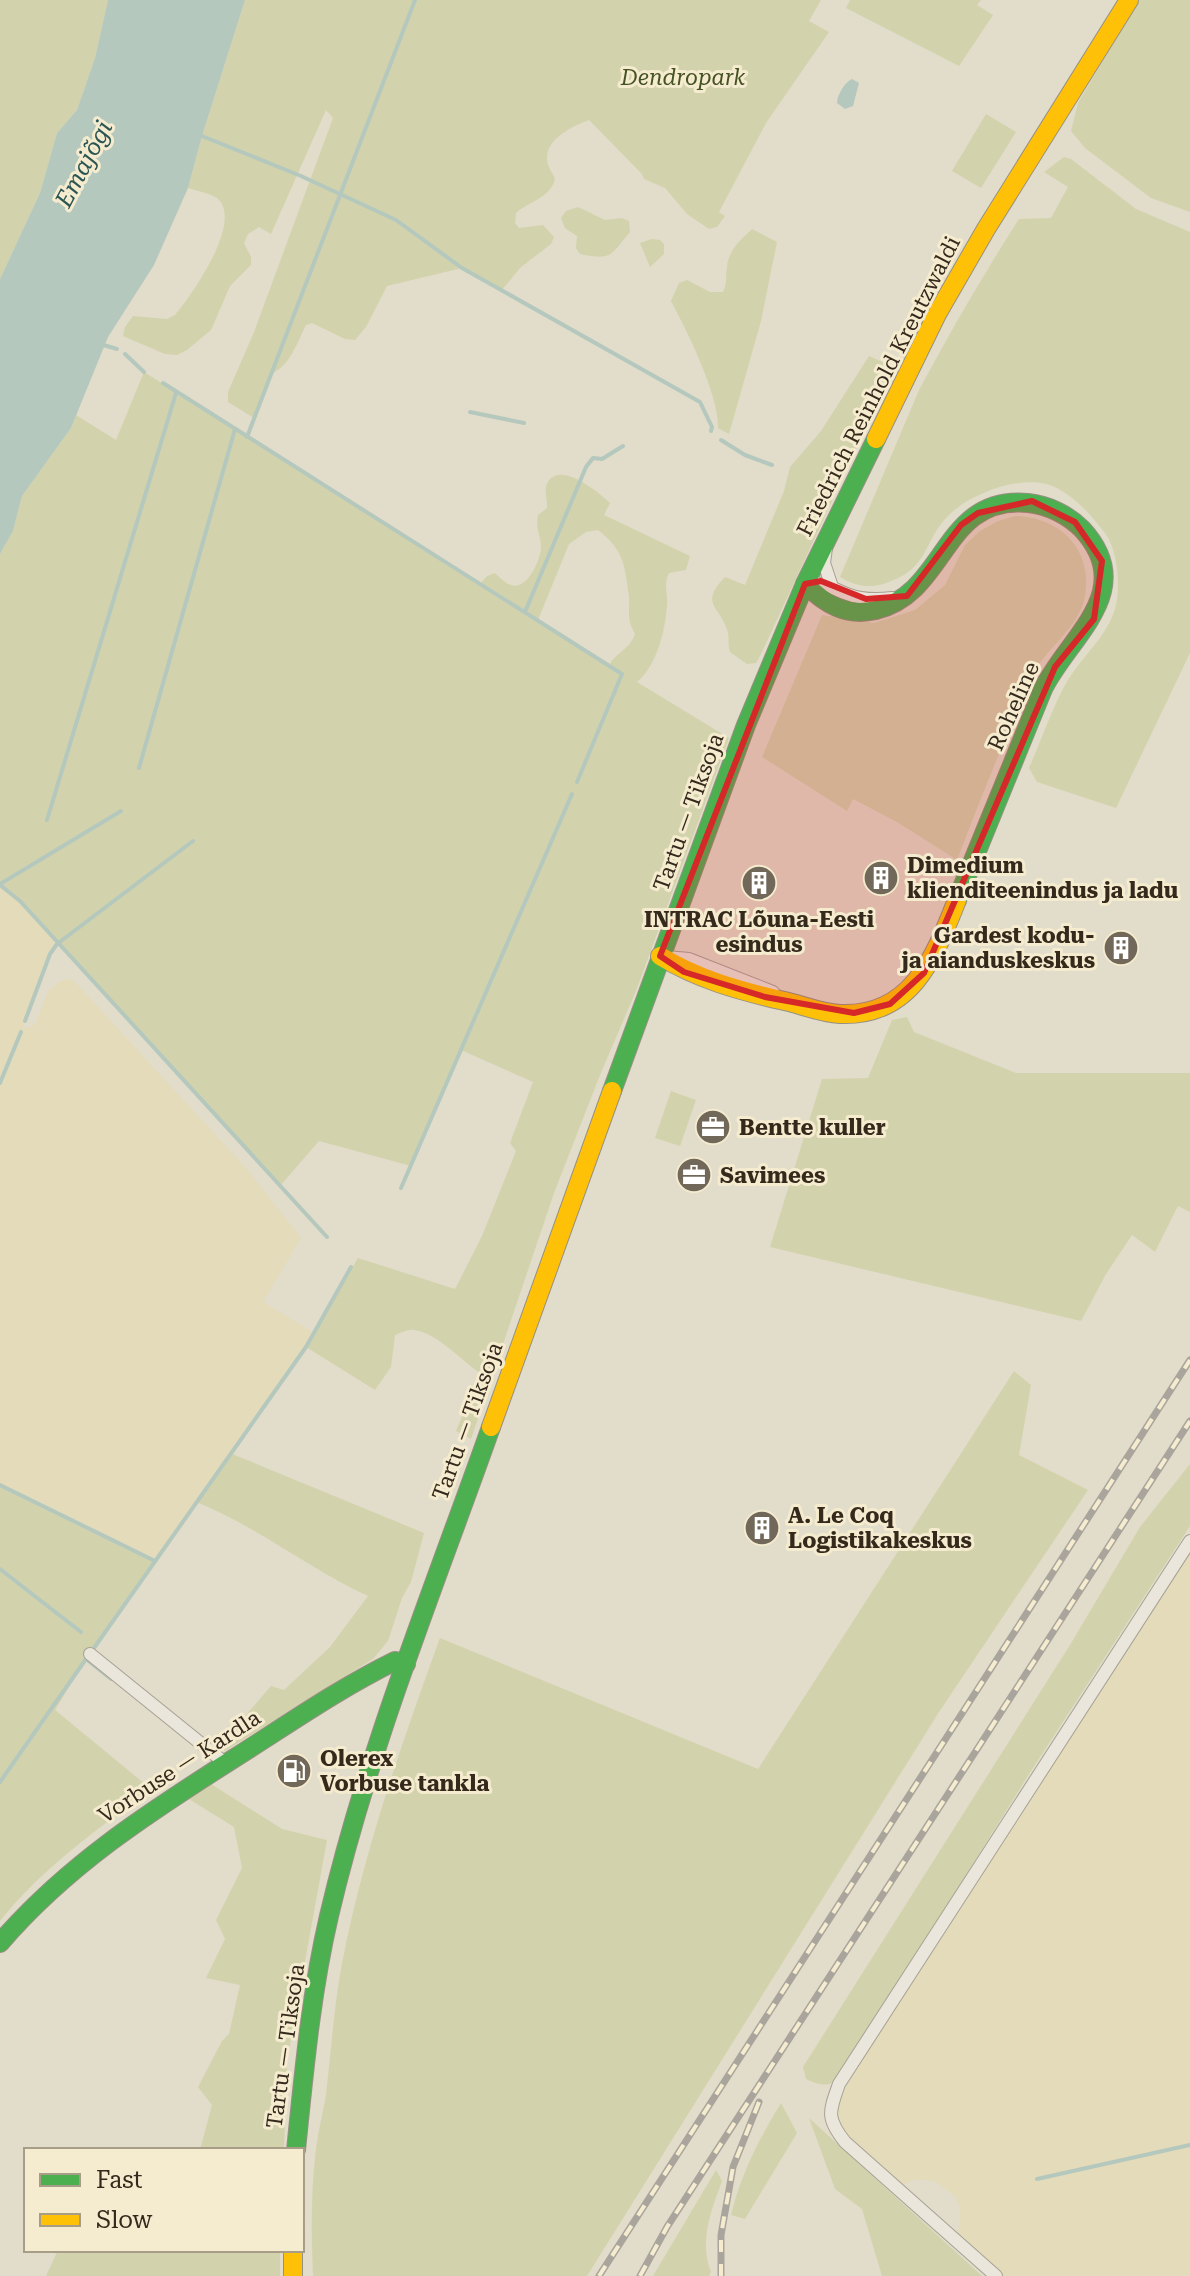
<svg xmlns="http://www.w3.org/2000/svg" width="1190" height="2276" font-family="'Roboto Serif',serif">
  <rect width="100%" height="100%" fill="#e2dcca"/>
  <g fill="#e3dbba">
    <path d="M0,885L20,901L57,944L50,954L23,1027L29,1028L36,1023L48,991L58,983L66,979L74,981L247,1169L301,1238L263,1302L314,1333L155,1561L0,1485Z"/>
    <path d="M1190,1536V2276H996L955,2239L960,2224V2208L955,2196L934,2181L917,2179L896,2187L845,2142L830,2108L839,2084L1012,1804Z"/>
  </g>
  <g fill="#d2d3ac" fill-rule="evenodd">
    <path d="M0,0H108L95,58L77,110L57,133L40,193L0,279Z"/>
    <path d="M245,0H821L809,21L829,32L766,123L719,212L725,216L717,227L709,229L687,214L665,188L644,179L642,174L589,120C573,126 545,139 547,160C547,166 553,173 555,179C550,198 530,201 516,213L515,223L519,228L543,225L554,237L551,244L520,268L502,290L462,268L387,286L366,327L355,340L345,339L312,323L306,325C297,343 290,366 271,374L254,418L228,402V392L254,332L333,118L326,110L271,234L259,227L248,234L244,243L251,257V265L230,286L211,330L187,350L177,355L165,354L123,336L125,327L133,316L167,319L175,315C192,295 243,222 218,199C211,193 197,191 188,188L202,136Z"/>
    <path d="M850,0H981L977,5L993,15L959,66L846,8Z"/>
    <path d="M1139,0H1190V212L1151,198L1085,148L1071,131L1078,103Z"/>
    <path d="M986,114L1016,132L981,188L952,171Z"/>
    <path d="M1064,157L1071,159L1136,209L1190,232V653L1116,808L1037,782L1029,768C1041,742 1056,696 1072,674C1087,652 1107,635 1115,609C1121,588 1118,550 1105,533C1091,515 1077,499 1057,488C1027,472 973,492 950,514C922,541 931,568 886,583C870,589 855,586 840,577L919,390C950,332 983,275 1019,219L1051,218L1068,187L1044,172Z"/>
    <path d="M578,207L605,220L622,218L629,221L630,232C610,255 613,261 580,254L576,248L577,236L565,228L561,218L566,211Z"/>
    <path d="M752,229L777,242L761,321L729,434L718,428C719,395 687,331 671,301L679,283L687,280L710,292H723C728,281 725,278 727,267C728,251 741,239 752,229Z"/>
    <path d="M652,239L660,240L664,244V254L650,267L640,243Z"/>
    <path d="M869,356L894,367L762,652L756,663L747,664L730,652C728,646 729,640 728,633C721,606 698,605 725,577L745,585L784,491L790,467L821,431Z"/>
    <path d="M144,372L480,584L487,576L495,573C499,577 505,583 511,585C527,591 541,559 541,547C541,535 535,530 538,515L547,508C548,500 543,490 548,482C561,461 598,492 610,503L604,515L690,556L686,570L669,573C663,585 668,593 667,605C665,632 657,665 637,682L729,738L636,991L600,1075L554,1193L471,1439L456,1431L480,1373C462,1361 436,1332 414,1330C408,1329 401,1333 395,1335L391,1367L375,1390L306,1347L358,1258L455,1289L482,1236L516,1151L510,1143L533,1082L461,1050L411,1166L319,1141L280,1186L20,901L0,885V554L13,531L22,496L71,428L76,415L116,440ZM598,530C624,550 625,566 629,597C630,613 626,618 635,634C630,649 617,652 609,665L538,620L569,544L586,532Z"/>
    <path d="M1015,516C1060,517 1093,549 1085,596C1080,626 1048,647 1034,672C1024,689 1017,710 1010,728C991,772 974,816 957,860L897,822L853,799L847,811L762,757L822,615L874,623L915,610L945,585L965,545L980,531L998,521Z"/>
    <path d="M907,1017L914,1032L1016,1073H1190V1212L1178,1206L1155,1252L1132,1235L1106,1274L1081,1321L770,1247L822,1079L868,1078L892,1020Z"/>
    <path d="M671,1091L696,1100L680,1146L655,1138Z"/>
    <path d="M1014,1371L1031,1385L1019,1455L1088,1490L939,1712L587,2276H313C311,2233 311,2191 316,2149C318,2131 323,2113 326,2095C331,2051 334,2007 342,1963C364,1851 401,1745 440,1638L758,1769Z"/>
    <path d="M230,1453L424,1533L411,1582L402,1598L388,1641L373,1659L225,1751L208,1740L246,1715L271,1686L284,1690L330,1647L368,1596C309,1569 257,1526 196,1502Z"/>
    <path d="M1190,1464V1526L1031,1771L839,2078C828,2088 819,2085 806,2079L803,2067L1070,1645L1140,1527Z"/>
    <path d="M0,1485L155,1561L86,1659L55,1710L151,1789C97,1830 42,1868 0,1921Z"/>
    <path d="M211,1784L282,1829L327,1840L287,2061L284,2150H200L212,2105L198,2087L222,2041L229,2034L240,1985L206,1978L225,1939L216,1920L242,1868L234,1827L189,1799Z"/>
    <path d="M781,2103L797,2133L745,2219L731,2215C741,2174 759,2139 781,2103Z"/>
    <path d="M809,2118L982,2276H882L862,2209L835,2189Z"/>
    <path d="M716,2170L722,2181C711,2211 699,2241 711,2272L709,2276H653Z"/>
    <path d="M58,2250H280V2276H46Z"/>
  </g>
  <g fill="#b5c8bd">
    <path d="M108,0H245L202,136L188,188L154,265L108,337L71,428L22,496L13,531L0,554V279L40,193L57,133L77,110L95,58Z"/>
    <path d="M852,79L859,83L853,106L845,109L837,103C837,95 845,82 852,79Z"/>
  </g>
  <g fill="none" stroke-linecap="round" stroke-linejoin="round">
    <g stroke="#b5c8bd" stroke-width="4">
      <path d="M202,136L301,176L396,220L462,268L700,402L712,427L711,431"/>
      <path d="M100,344L117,349"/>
      <path d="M125,354L144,372"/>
      <path d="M163,383L622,674L577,782"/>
      <path d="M470,412L524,423"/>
      <path d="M247,437L415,0"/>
      <path d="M721,440L745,455L772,465"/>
      <path d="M525,612L586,467L593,458L602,459L623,446"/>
      <path d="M139,768L235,429"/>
      <path d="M47,820L176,393"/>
      <path d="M0,884L121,811"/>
      <path d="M0,885L20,901L327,1237"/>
      <path d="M25,1021L50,954L57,944L193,841"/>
      <path d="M0,1083L21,1032"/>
      <path d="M401,1188L572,794"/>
      <path d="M0,1485L155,1561"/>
      <path d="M0,1569L81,1632"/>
      <path d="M94,1648L306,1347L351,1267"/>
      <path d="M0,1782L86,1659L111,1679"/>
      <path d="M1037,2179L1190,2145"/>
    </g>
    <defs>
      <g id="street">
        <path d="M826,548L824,563L832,587"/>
        <path d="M805,584C823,581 831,588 847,594C862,600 877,600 892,598"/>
        <path d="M666,957L689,959L773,992"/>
        <path d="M90,1654L225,1763"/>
        <path d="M996,2276L845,2142C826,2118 829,2112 839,2084L1190,1541"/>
      </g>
      <g id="fast">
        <path d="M805,584C825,604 846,617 876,610C948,592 942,495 1028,503C1048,505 1068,515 1082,529C1139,591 1069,636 1043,689L957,900"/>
        <path d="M612,1091L746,725L805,584L876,439"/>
        <path d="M0,1943C66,1866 148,1813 233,1759C287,1725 338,1689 395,1661L406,1664"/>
        <path d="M296,2150C304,2072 311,1993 329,1916C368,1749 434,1588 491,1427"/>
      </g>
      <g id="slow">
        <path d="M876,439L937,314L986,229L1129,0"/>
        <path d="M660,956C698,979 737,990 780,1000C801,1004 819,1013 840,1014C913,1017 935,955 957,900"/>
        <path d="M491,1427L612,1091"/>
        <path d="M293,2250V2276"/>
      </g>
    </defs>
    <use href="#street" stroke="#a7a194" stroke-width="14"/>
    <use href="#fast" stroke="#979084" stroke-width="20"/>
    <use href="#slow" stroke="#979084" stroke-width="20"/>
    <use href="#street" stroke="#eae6db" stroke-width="12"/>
    <use href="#fast" stroke="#4caf50" stroke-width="18"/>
    <use href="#slow" stroke="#ffc107" stroke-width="18"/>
    <defs>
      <g id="rail">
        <path d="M599,2276L1190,1360"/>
        <path d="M640,2276L667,2227L1190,1421"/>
        <path d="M721,2276V2235L733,2167L759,2102"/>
      </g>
    </defs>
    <use href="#rail" stroke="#a9a59c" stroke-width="7"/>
    <use href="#rail" stroke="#f5ebcf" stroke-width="4" stroke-dasharray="12" stroke-linecap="butt"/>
  </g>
  <path fill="#d62828" fill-opacity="0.2" stroke="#d62828" stroke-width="6" stroke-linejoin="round" d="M1032,501L1075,522L1102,561L1094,619L1055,667L924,973L890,1004L854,1013L765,997L684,972L660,956L805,584L821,581L866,599L907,596L961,525L978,513Z"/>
  <defs>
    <symbol id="building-disc" viewBox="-11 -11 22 22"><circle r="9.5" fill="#726859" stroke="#f5ebcf"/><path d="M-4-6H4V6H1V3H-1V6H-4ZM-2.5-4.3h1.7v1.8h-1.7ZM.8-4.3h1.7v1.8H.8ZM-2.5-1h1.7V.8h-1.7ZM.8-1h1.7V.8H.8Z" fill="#fff"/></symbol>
    <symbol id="office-disc" viewBox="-11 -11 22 22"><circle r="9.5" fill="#726859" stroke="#f5ebcf"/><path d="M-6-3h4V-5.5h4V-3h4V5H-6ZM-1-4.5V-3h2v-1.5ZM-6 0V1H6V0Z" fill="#fff"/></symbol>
    <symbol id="fuel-disc" viewBox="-11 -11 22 22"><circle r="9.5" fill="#726859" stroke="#f5ebcf"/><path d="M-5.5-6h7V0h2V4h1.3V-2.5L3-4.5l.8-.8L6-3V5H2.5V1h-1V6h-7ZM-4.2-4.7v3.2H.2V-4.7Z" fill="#fff"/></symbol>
  </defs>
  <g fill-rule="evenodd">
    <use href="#building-disc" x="861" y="858" width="40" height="40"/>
    <use href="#building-disc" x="739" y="863" width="40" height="40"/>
    <use href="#building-disc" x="1101" y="928" width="40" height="40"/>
    <use href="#office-disc" x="693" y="1107" width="40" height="40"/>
    <use href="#office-disc" x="674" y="1155" width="40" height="40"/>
    <use href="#building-disc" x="742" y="1508" width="40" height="40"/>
    <use href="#fuel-disc" x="274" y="1751" width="40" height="40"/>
  </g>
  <g text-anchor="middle" stroke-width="6" stroke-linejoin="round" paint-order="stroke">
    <g font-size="22" font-style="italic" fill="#455223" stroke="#f5ebcf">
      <text x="683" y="85">Dendropark</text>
    </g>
    <g font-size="22" fill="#35291c" stroke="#f5ebcf">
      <text transform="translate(878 386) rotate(-63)" y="8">Friedrich Reinhold Kreutzwaldi</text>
      <text transform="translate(1013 706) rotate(-66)" y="8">Roheline</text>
      <text transform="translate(688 812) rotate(-70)" y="8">Tartu — Tiksoja</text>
      <text transform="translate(467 1421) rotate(-70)" y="8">Tartu — Tiksoja</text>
      <text transform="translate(179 1766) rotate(-33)" y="8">Vorbuse — Kardla</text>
      <text transform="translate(285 2046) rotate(-82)" y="8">Tartu — Tiksoja</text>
    </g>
    <g font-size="22" font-weight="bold" fill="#35291c" stroke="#f5ebcf" text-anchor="start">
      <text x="907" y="873">Dimedium<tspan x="907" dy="25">klienditeenindus ja ladu</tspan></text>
      <text x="759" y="927" text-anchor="middle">INTRAC Lõuna-Eesti<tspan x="759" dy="25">esindus</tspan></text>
      <text x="1095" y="943" text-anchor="end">Gardest kodu-<tspan x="1095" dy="25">ja aianduskeskus</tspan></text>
      <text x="739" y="1135">Bentte kuller</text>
      <text x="720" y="1183">Savimees</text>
      <text x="788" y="1523">A. Le Coq<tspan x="788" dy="25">Logistikakeskus</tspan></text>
      <text x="320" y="1766">Olerex<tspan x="320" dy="25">Vorbuse tankla</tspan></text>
    </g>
    <g font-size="24" font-style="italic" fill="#2b5553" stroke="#f5ebcf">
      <text transform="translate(84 164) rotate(-62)" y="8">Emajõgi</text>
    </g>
  </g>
  <rect x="24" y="2148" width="280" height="104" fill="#f5ebcf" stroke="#a89d87" stroke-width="2"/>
  <rect x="40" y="2174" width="40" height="12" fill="#4caf50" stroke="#a89d87" stroke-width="2"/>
  <text x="96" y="2188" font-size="24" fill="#35291c">Fast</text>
  <rect x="40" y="2214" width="40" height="12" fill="#ffc107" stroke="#a89d87" stroke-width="2"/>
  <text x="96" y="2228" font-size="24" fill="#35291c">Slow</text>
</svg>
